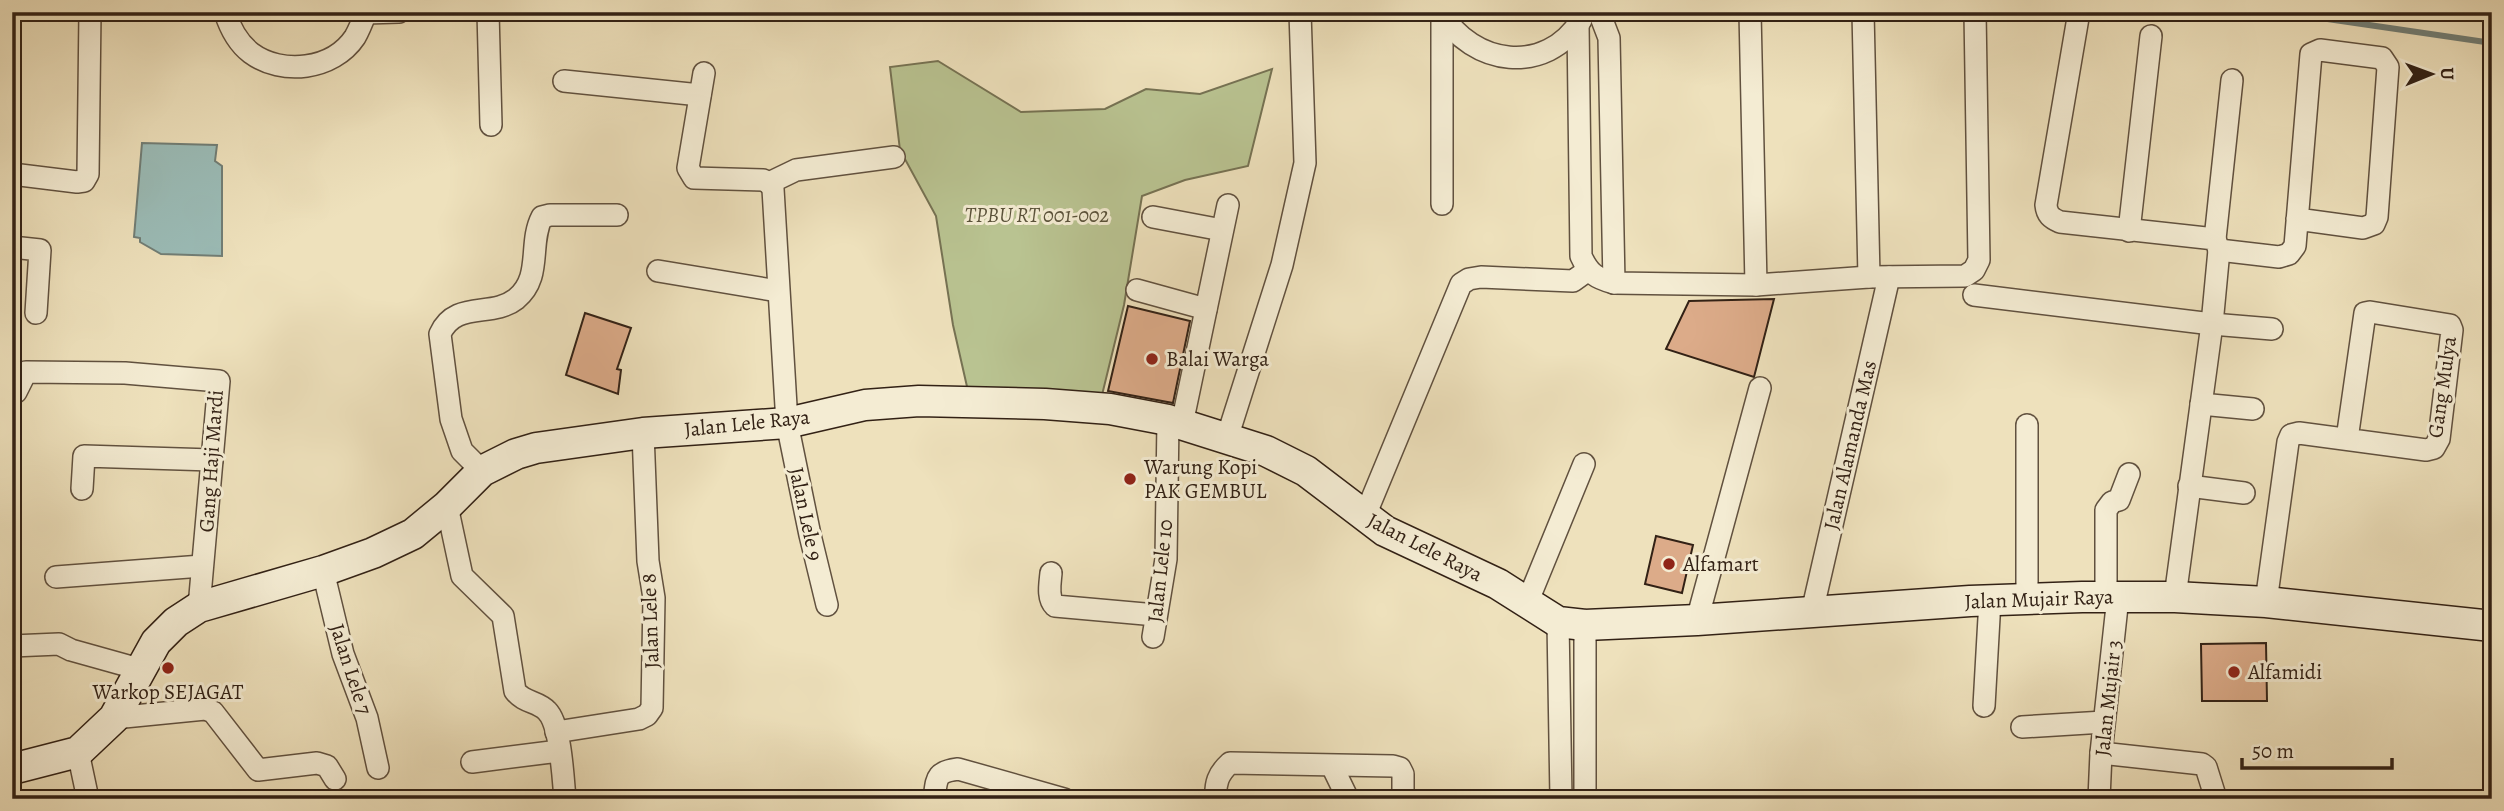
<svg xmlns="http://www.w3.org/2000/svg" width="2504" height="811" font-family="Alegreya,serif">
  <rect width="100%" height="100%" fill="#eee1bc"/>
  <filter id="stains"><feTurbulence type="fractalNoise" baseFrequency=".00286" numOctaves="4"/><feColorMatrix values="0 0 0 0 .2 0 0 0 0 .09 0 0 0 0 .02 0 0 0 .5 -.17"/></filter>
  <radialGradient id="worn" r=".72"><stop offset=".6" stop-color="#630" stop-opacity="0"/><stop offset="1" stop-color="#630" stop-opacity=".3"/></radialGradient>
  <path fill="#b9c391" stroke="#767253" stroke-width="2" d="M938,61L1021,112L1105,109L1146,89L1200,94L1272,69L1248,166L1185,180L1142,196L1124,305L1102,395L968,391L953,325L936,216L900,150L890,67Z"/>
  <path fill="#9bbcb7" stroke="#717e76" stroke-width="2" d="M142,143L217,145L215,161L222,166V256L161,254L140,242V238L134,237Z"/>
  <g fill="none" stroke-linecap="round" stroke-linejoin="round">
    <path stroke="#717e76" stroke-width="6" d="M2280,12L2492,43"/>
  </g>
  <g fill="#dcab89" stroke="#322115" stroke-width="2">
    <path d="M1774,299L1754,377L1666,349L1689,301Z"/>
    <path d="M1128,306L1190,321L1173,403L1108,391Z"/>
    <path d="M585,313L631,328L617,369L621,370L618,394L566,375Z"/>
    <path d="M1656,536L1693,545L1682,593L1645,584Z"/>
    <path d="M2266,643L2267,701H2202L2201,644Z"/>
  </g>
  <g fill="none" stroke-linecap="round" stroke-linejoin="round">
    <defs>
      <g id="street">
        <path d="M225,12C230,28 238,43 251,53C282,76 333,70 355,37C359,30 363,20 366,12"/>
        <path d="M488,12L491,125"/>
        <path d="M1441,12C1472,66 1546,76 1581,20"/>
        <path d="M1599,12L1609,38L1614,283"/>
        <path d="M1750,12L1756,285"/>
        <path d="M1863,12L1869,277"/>
        <path d="M2079,12L2046,205C2047,215 2051,218 2060,222L2215,239L2219,250L2279,257L2289,254L2295,246L2311,54L2320,50L2382,58L2388,67L2377,217L2374,224L2363,228L2297,219"/>
        <path d="M366,13L399,12"/>
        <path d="M1442,14V204"/>
        <path d="M1578,24L1581,256C1589,274 1596,278 1614,283L1756,285L1869,277L1965,276L1974,270L1979,260L1975,12"/>
        <path d="M704,73L688,168L694,178L763,180L769,183L773,189L787,423L810,535L827,605"/>
        <path d="M564,81L700,95"/>
        <path d="M12,174L77,182L84,181L88,174L90,12"/>
        <path d="M769,183L796,170L894,157"/>
        <path d="M1153,217L1222,230"/>
        <path d="M2129,231L2151,36"/>
        <path d="M2215,239L2232,80"/>
        <path d="M12,247L40,250L36,313"/>
        <path d="M658,271L778,291"/>
        <path d="M1137,290L1206,309"/>
        <path d="M1974,295L2212,324L2272,329"/>
        <path d="M12,392H16L26,372L125,373L219,381L199,607"/>
        <path d="M2201,404L2253,409"/>
        <path d="M1182,424L1228,205"/>
        <path d="M1227,438L1282,265L1305,163L1300,12"/>
        <path d="M482,471L462,451L451,419L440,334C455,300 492,318 516,299C543,277 528,244 542,217L550,215H617"/>
        <path d="M2189,486L2244,493"/>
        <path d="M82,489L84,456L212,460"/>
        <path d="M447,506L462,576L503,616L515,691C524,703 538,701 547,711C561,725 563,778 565,799"/>
        <path d="M1364,518L1461,284L1469,279L1481,277L1573,281L1587,271"/>
        <path d="M323,571L343,654L367,718L378,768"/>
        <path d="M1051,573C1050,584 1047,598 1055,606L1156,615"/>
        <path d="M56,577L202,566"/>
        <path d="M2106,596V510L2112,502L2119,500L2129,474"/>
        <path d="M2175,597L2212,324L2219,250"/>
        <path d="M2027,598V425"/>
        <path d="M2266,602L2288,442L2291,435L2299,433L2426,450L2434,448L2439,439L2452,330L2450,325L2370,312L2365,313L2347,439"/>
        <path d="M1527,603L1584,464"/>
        <path d="M1812,612L1889,277"/>
        <path d="M1697,620L1760,388"/>
        <path d="M1558,622L1561,799"/>
        <path d="M1585,625V799"/>
        <path d="M1153,637L1166,559L1168,420"/>
        <path d="M12,646L59,644L71,650L139,669"/>
        <path d="M1984,706L1990,600"/>
        <path d="M114,718L205,709L213,712L258,770L317,763L327,766L335,779"/>
        <path d="M2022,727L2104,722"/>
        <path d="M556,732L639,719L647,715L652,708L654,598L648,561L643,433"/>
        <path d="M78,752L88,799"/>
        <path d="M2101,753L2202,764L2206,767L2216,799"/>
        <path d="M472,762L559,751"/>
        <path d="M1332,766L1348,799"/>
        <path d="M934,799C937,778 935,772 958,769L1064,799"/>
        <path d="M1216,799C1215,783 1218,774 1230,763L1393,766L1400,768L1403,774V799"/>
        <path d="M2099,799L2101,753L2118,597"/>
      </g>
      <path id="secondary" d="M12,769L78,752L114,718L156,642L176,622L199,607L323,571L373,553L413,534L447,506L482,471L516,454L536,448L643,433L787,423L865,405L919,401L1045,404L1110,409L1168,420L1266,451L1306,471L1385,531L1498,584L1558,622L1585,625L1697,620L1970,601L2082,597H2175L2266,602L2492,626"/>
    </defs>
    <use href="#street" stroke="#61513f" stroke-width="24"/>
    <use href="#secondary" stroke="#322115" stroke-width="33"/>
    <use href="#street" stroke="#f4ecd3" stroke-width="21"/>
    <use href="#secondary" stroke="#f4ecd3" stroke-width="30"/>
  </g>
  <g fill="#8f2418" stroke="#f4ecd3" stroke-width="2.5">
    <circle cx="1152" cy="359" r="7"/>
    <circle cx="1130" cy="479" r="7"/>
    <circle cx="1669" cy="564" r="7"/>
    <circle cx="168" cy="668" r="7"/>
    <circle cx="2234" cy="672" r="7"/>
  </g>
  <g text-anchor="middle" stroke-width="6" stroke-linejoin="round" paint-order="stroke">
    <g font-size="21" font-style="italic" fill="#5a523a" stroke="#f4ecd3">
      <text x="1037" y="222">TPBU RT 001-002</text>
    </g>
    <g font-size="21" fill="#322115" stroke="#f4ecd3" text-anchor="start">
      <text x="1166" y="366">Balai Warga</text>
      <text x="1144" y="474">Warung Kopi<tspan x="1144" dy="24">PAK GEMBUL</tspan></text>
      <text x="1683" y="571">Alfamart</text>
      <text x="2248" y="679">Alfamidi</text>
      <text x="168" y="699" text-anchor="middle">Warkop SEJAGAT</text>
    </g>
    <g font-size="21" fill="#322115" stroke="#f4ecd3">
      <text transform="translate(2442 387) rotate(-82)" y="7">Gang Mulya</text>
      <text transform="translate(747 423) rotate(-6)" y="7">Jalan Lele Raya</text>
      <text transform="translate(1850 445) rotate(-77)" y="7">Jalan Alamanda Mas</text>
      <text transform="translate(211 461) rotate(-86)" y="7">Gang Haji Mardi</text>
      <text transform="translate(806 514) rotate(78)" y="7">Jalan Lele 9</text>
      <text transform="translate(1425 547) rotate(27)" y="7">Jalan Lele Raya</text>
      <text transform="translate(1160 571) rotate(-84)" y="7">Jalan Lele 10</text>
      <text transform="translate(2039 599) rotate(-2)" y="7">Jalan Mujair Raya</text>
      <text transform="translate(650 621) rotate(-92)" y="7">Jalan Lele 8</text>
      <text transform="translate(351 669) rotate(72)" y="7">Jalan Lele 7</text>
      <text transform="translate(2108 698) rotate(-84)" y="7">Jalan Mujair 3</text>
    </g>
  </g>
  <rect width="2504" height="811" fill="none" stroke="#eee1bc" stroke-width="42"/>
  <rect x="14" y="14" width="2476" height="783" fill="none" stroke="#322115" stroke-width="3.5"/>
  <rect x="21" y="21" width="2462" height="769" fill="none" stroke="#322115" stroke-width="2"/>
  <g transform="translate(2431 74) rotate(89)" stroke="#f4ecd3" stroke-width="5" paint-order="stroke">
  <path d="M0-5L12 26L0 18L-12 26Z" fill="#322115"/>
  <text y="-10" font-size="19" font-weight="bold" text-anchor="middle" fill="#322115">U</text>
  </g>
  <path d="M2242 758v10h150v-10" fill="none" stroke="#322115" stroke-width="3.5"/>
  <text x="2252" y="758" font-size="21" fill="#322115" stroke="#f4ecd3" stroke-width="5" paint-order="stroke">50 m</text>
  <rect width="100%" height="100%" filter="url(#stains)"/>
  <rect width="100%" height="100%" fill="url(#worn)"/>
</svg>
